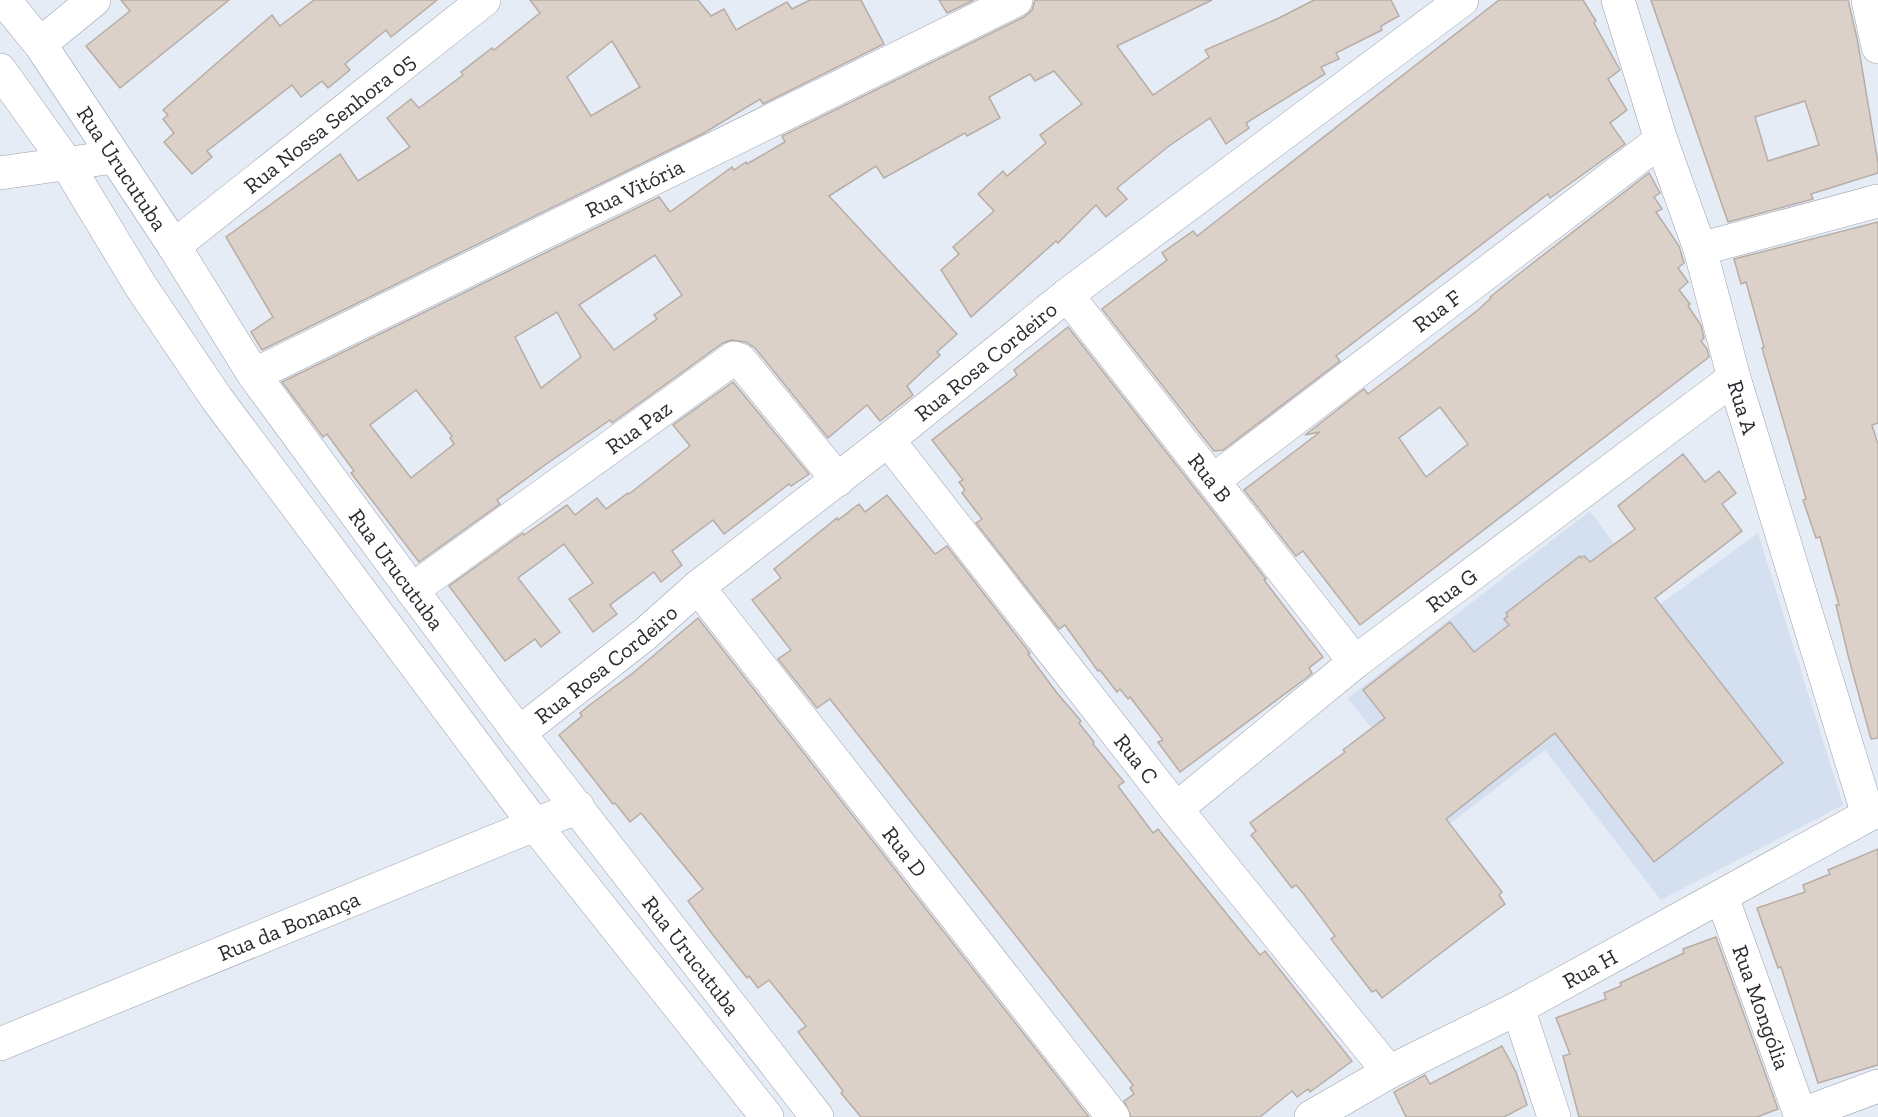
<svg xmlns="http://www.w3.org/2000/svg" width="1878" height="1117" font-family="'Zilla Slab',serif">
  <rect width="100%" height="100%" fill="#e5ecf6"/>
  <path fill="#d4dff0" d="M1590,511L1659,605L1758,533L1843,805L1661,900L1545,750L1447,826L1348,698Z"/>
  <g fill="#dbd1c9" stroke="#b7ada6" stroke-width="1.5" fill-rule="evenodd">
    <path d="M121,0H229L120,88L86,46L130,11Z"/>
    <path d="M314,0H437L391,37L386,30L345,64L350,70L328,88L322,81L301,97L292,85L207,151L212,157L192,174L164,142L174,133L163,119L168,115L163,110L272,15L280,26Z"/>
    <path d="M530,0H698L711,16L724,9L736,30L787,2L792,9L810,0H861L884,44L763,104L760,99L704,133L262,350L251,332L273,317L226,237L340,154L358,181L410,147L387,118L411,99L419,108L463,75L461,72L492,48L494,50L540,13ZM612,41L640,87L591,116L567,77Z"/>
    <path d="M939,0H974L947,13Z"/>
    <path d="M1035,0H1212L1117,46L1153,95L1209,57L1205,50L1279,18L1314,0H1391L1399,16L1381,26L1382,30L1336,53L1339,59L1321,67L1325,74L1246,123L1249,128L1226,144L1210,118L1169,146L1117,188L1127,199L1106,217L1096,205L1058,243L1056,241L971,317L941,270L959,254L953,247L994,211L978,194L1003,171L1007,176L1046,143L1040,135L1082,104L1054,71L1035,81L1030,74L989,97L1000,118L967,136L965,133L884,178L876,166L829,196L957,334L937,352L940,355L907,386L913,395L880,421L867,405L828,438L755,348L746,342L731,340L723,343L612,423L610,420L545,465L497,500L500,504L419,562L351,473L354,471L327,434L323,437L282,382L659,197L670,212L732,167L734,170L746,162L747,164L785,142L782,136L1024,17L1032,10ZM655,255L682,295L654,315L657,319L614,350L579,305ZM557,312L581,357L541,388L515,337ZM416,390L452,436L450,438L454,444L411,478L370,425Z"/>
    <path d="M1499,0H1583L1596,21L1594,23L1620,70L1608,79L1627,110L1610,123L1625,144L1550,198L1548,194L1520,215L1336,356L1340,361L1223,450L1214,451L1102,309L1167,260L1162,253L1193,231L1197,236Z"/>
    <path d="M1651,0H1848L1857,38L1878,163V173L1811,194L1813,199L1728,222ZM1805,101L1819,145L1768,161L1755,117Z"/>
    <path d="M1649,173L1660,193L1654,197L1662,209L1656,212L1679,246L1684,263L1678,268L1688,282L1679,290L1690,304L1688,306L1701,325L1704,338L1701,341L1707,349L1709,357L1360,625L1303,551L1296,556L1244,490L1320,432L1305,435L1364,389L1368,394L1405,366L1478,310L1491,298L1490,297L1520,273ZM1440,407L1468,444L1426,477L1399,438Z"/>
    <path d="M1878,222V423L1872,425L1878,444V738L1871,739L1849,659L1836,605H1839L1820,537L1816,538L1803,500L1806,499L1762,348L1764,347L1746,282L1741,284L1734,259Z"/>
    <path d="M1068,327L1266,579L1264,580L1323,657L1309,668L1312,673L1305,679L1180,772L1158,742L1163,740L1130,697L1128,699L1120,689L1117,692L1100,670L1098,671L1065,625L1059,629L976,523L982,519L962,493L965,490L959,482L963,480L932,440L1017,375L1014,370Z"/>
    <path d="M733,382L809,474L791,486L789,484L724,534L713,520L672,551L682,565L661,582L654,572L610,605L617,614L593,632L569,599L593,583L564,544L518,578L560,632L541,647L535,639L505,661L449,586L523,533L524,535L567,505L575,515L597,498L606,509L628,493L629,494L690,446L673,425Z"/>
    <path d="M1683,454L1705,482L1719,471L1736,493L1722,504L1742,531L1655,598L1783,763L1654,862L1555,733L1446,819L1502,892L1499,895L1505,904L1382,998L1376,990L1372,992L1331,939L1335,936L1303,893L1296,885L1292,888L1251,835L1256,831L1250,823L1345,752L1343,750L1385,718L1363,690L1450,622L1474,652L1509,625L1504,619L1508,616L1506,613L1580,556L1581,558L1584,556L1590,562L1635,529L1618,506Z"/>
    <path d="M887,495L935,554L947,546L1030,653L1028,654L1057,693L1081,721L1079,723L1094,742L1093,744L1124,782L1118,786L1153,833L1158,829L1260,955L1265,951L1352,1061L1310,1092L1308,1089L1297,1097L1292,1091L1260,1117H1131L1124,1101L1134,1094L1130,1088L1133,1085L830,699L817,708L778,659L791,650L752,600L781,578L774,569L837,518L838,520L859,504L865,512Z"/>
    <path d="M698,618L1089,1117H861L841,1093L843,1091L798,1032L806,1026L769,980L758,988L749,976L747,978L713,935L688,901L703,889L641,813L630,822L615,803L613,804L559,735L582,716L580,713L591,704L633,673Z"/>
    <path d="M1878,849V1065L1818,1083L1781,967L1778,968L1757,908L1805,892L1803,885L1830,874L1828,870Z"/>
    <path d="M1716,937L1778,1109L1757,1117H1579L1563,1056L1570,1054L1556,1018L1606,999L1604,993L1621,986L1620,983L1684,953L1683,949Z"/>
    <path d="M1502,1046L1516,1072L1527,1105L1504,1117H1406L1394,1092L1425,1075L1430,1084Z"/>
  </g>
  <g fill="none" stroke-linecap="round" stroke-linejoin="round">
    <defs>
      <g id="street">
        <path id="s1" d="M1618,0L1661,140L1700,249L1734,378L1868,815"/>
        <path d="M1868,0L1878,47"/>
        <path d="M40,44L94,0"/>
        <path d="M0,173L114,157"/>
        <path id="s2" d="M174,246L484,0"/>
        <path d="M1700,249L1878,201"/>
        <path id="s3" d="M1067,295L1355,662"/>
        <path id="s4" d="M254,375L1016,0"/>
        <path id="s5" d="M888,440L1176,809L1389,1072"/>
        <path id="s6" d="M1214,480L1661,140"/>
        <path id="s7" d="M698,587L1113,1117"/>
        <path id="s8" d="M412,590L734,358L740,360L838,480"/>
        <path id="s9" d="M519,733L644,635L698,587L888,440L1067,295L1462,0"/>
        <path id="s10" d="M1176,809L1355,662L1734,378"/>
        <path id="s11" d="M1722,897L1801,1117"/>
        <path d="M1518,1008L1554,1117"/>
        <path id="s12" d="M0,1044L578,807"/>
        <path d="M1800,1115L1878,1086"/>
        <path id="s13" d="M1311,1117L1389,1072L1518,1008L1868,815"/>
      </g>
      <g id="secondary">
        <path id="s14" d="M4,0L40,44L174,246L254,375L412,590L519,733L817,1117"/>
        <path d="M0,70L67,164L140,285L217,399L535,825L767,1117"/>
      </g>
    </defs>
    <use href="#street" stroke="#9ba1ab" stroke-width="34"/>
    <use href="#secondary" stroke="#9ba1ab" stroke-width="34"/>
    <use href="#street" stroke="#fff" stroke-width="33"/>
    <use href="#secondary" stroke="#fff" stroke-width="33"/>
  </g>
  <g text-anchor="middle" stroke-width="4.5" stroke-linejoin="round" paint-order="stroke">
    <g font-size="22" fill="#282b2f" stroke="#e5ecf6">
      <text dy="8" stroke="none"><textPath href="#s2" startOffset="198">Rua Nossa Senhora 05</textPath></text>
      <text dy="8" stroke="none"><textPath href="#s14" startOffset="206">Rua Urucutuba</textPath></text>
      <text dy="8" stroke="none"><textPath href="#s4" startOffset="424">Rua Vitória</textPath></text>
      <text dy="8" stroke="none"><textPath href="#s6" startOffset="280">Rua F</textPath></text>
      <text dy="8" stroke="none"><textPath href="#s9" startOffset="597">Rua Rosa Cordeiro</textPath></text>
      <text dy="8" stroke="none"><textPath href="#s1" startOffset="426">Rua A</textPath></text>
      <text dy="8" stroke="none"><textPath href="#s8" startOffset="279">Rua Paz</textPath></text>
      <text dy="8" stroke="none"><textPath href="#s3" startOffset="232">Rua B</textPath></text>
      <text dy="8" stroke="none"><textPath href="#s14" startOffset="692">Rua Urucutuba</textPath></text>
      <text dy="8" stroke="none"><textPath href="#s10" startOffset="352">Rua G</textPath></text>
      <text dy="8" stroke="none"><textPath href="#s9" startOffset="111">Rua Rosa Cordeiro</textPath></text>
      <text dy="8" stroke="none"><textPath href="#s5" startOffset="404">Rua C</textPath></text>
      <text dy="8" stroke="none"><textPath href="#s7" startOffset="336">Rua D</textPath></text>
      <text dy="8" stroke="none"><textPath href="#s12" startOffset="312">Rua da Bonança</textPath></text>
      <text dy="8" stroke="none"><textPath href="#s14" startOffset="1178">Rua Urucutuba</textPath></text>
      <text dy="8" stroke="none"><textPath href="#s13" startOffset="316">Rua H</textPath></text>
      <text dy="8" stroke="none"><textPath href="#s11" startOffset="117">Rua Mongólia</textPath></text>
    </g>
  </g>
</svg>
